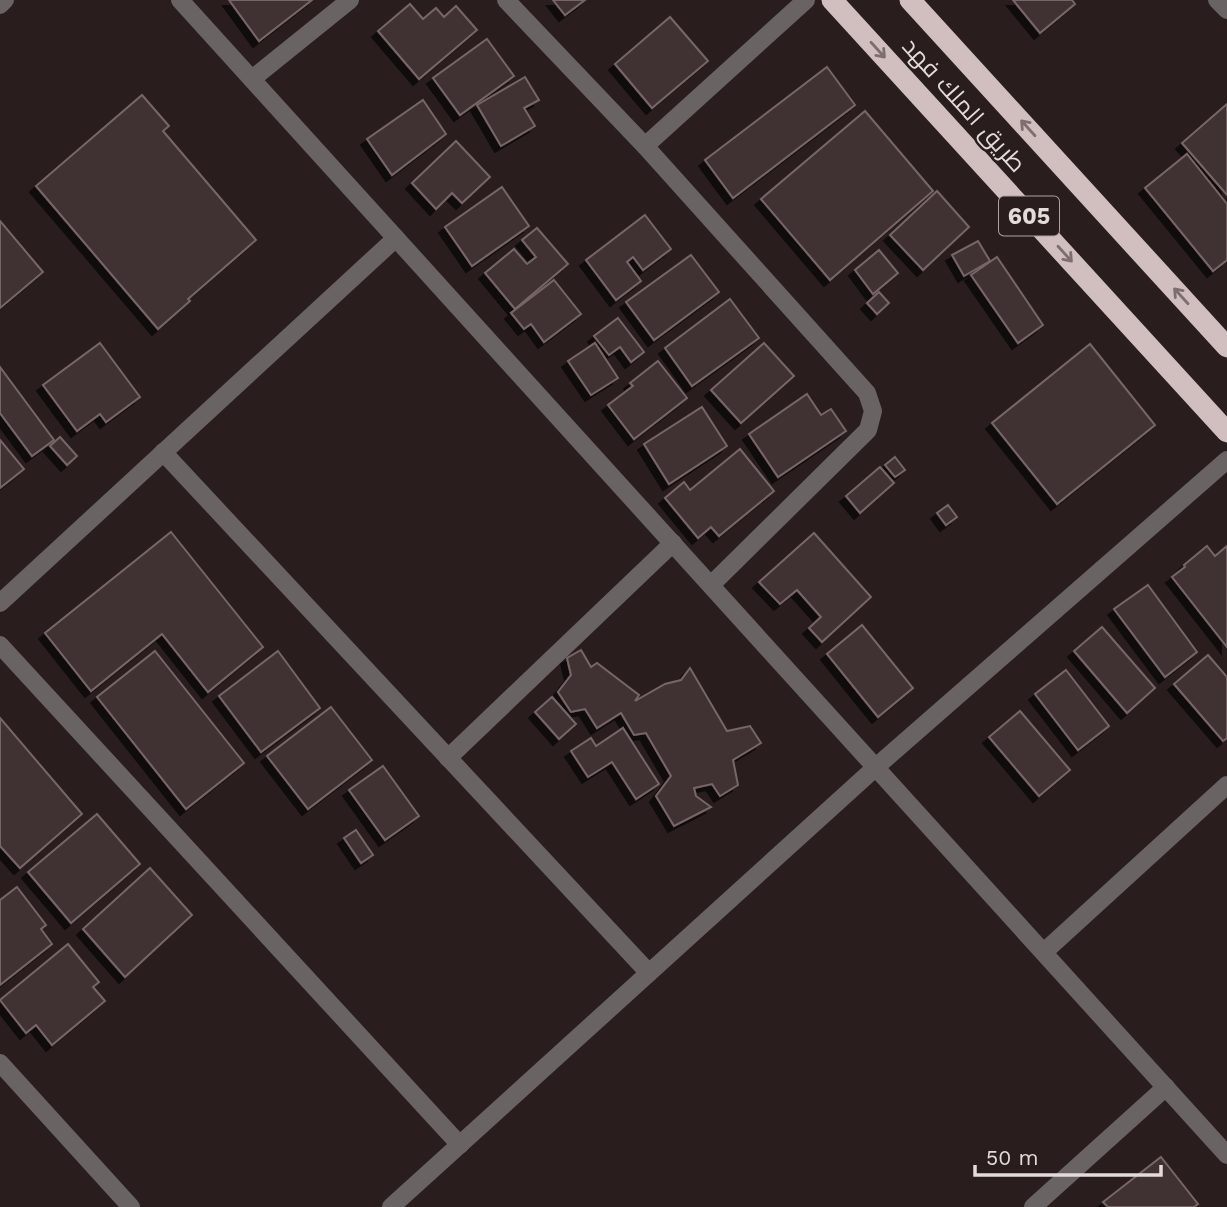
<svg xmlns="http://www.w3.org/2000/svg" width="1227" height="1207" font-family="'Work Sans',Cairo,sans-serif">
  <defs>
    <filter id="shadow"><feDropShadow dx="-6" dy="6" stdDeviation="0" flood-color="#0009"/></filter>
  </defs>
  <rect width="100%" height="100%" fill="#2a1d1e"/>
  <g fill="#3f3131" stroke="#776667" stroke-width="2" filter="url(#shadow)">
    <path d="M229,0H312L259,41Z"/>
    <path d="M553,0H585L565,15Z"/>
    <path d="M1013,0H1072L1075,4L1040,33Z"/>
    <path d="M410,4L423,19L436,8L444,17L456,6L477,30L419,79L378,31Z"/>
    <path d="M670,17L708,61L652,108L615,64Z"/>
    <path d="M487,39L514,76L460,115L433,78Z"/>
    <path d="M827,67L855,105L733,198L705,160Z"/>
    <path d="M525,77L539,100L524,108L535,126L501,146L477,105Z"/>
    <path d="M142,95L169,126L163,131L256,240L188,299L190,301L158,329L36,186Z"/>
    <path d="M423,100L446,134L392,175L367,139Z"/>
    <path d="M1227,104V195L1182,143Z"/>
    <path d="M865,111L933,191L830,280L761,199Z"/>
    <path d="M456,141L490,177L462,203L452,193L436,209L412,183Z"/>
    <path d="M1187,154L1227,204V260L1213,271L1145,188Z"/>
    <path d="M502,187L529,226L472,266L445,227Z"/>
    <path d="M937,191L969,227L923,270L890,235Z"/>
    <path d="M645,215L671,249L643,270L633,257L627,262L641,281L616,300L586,260Z"/>
    <path d="M0,221L43,272L0,308Z"/>
    <path d="M537,228L568,264L515,309L485,273L514,249L527,264L536,257L522,240Z"/>
    <path d="M978,241L990,261L964,276L952,255Z"/>
    <path d="M879,250L898,273L873,294L855,270Z"/>
    <path d="M691,255L719,292L654,340L626,302Z"/>
    <path d="M997,257L1043,325L1018,343L971,275Z"/>
    <path d="M554,280L581,314L544,342L531,324L524,329L511,313Z"/>
    <path d="M879,292L889,303L877,314L867,303Z"/>
    <path d="M730,299L759,338L692,386L665,348Z"/>
    <path d="M618,318L644,352L631,362L620,347L609,355L594,336Z"/>
    <path d="M100,343L140,397L106,422L100,414L77,431L43,385Z"/>
    <path d="M595,343L618,378L591,395L568,361Z"/>
    <path d="M764,343L794,376L741,423L711,390Z"/>
    <path d="M1090,344L1155,425L1057,504L992,423Z"/>
    <path d="M658,361L687,398L634,439L608,405L633,386L630,383Z"/>
    <path d="M0,367L54,440L32,456L0,413Z"/>
    <path d="M807,394L821,415L831,409L846,431L778,477L749,434Z"/>
    <path d="M702,407L727,446L669,484L644,444Z"/>
    <path d="M60,437L77,456L67,465L50,446Z"/>
    <path d="M0,440L24,469L0,488Z"/>
    <path d="M740,449L774,491L719,536L711,527L698,538L665,498L684,482L690,490Z"/>
    <path d="M895,457L905,470L895,477L885,465Z"/>
    <path d="M880,467L894,483L860,513L846,496Z"/>
    <path d="M948,505L957,517L946,525L937,513Z"/>
    <path d="M171,532L263,647L208,692L162,634L91,691L45,633Z"/>
    <path d="M814,533L871,597L822,642L809,628L821,617L797,590L780,604L759,582Z"/>
    <path d="M1207,546L1215,556L1227,546V647L1172,577L1185,567L1184,565Z"/>
    <path d="M1148,585L1197,652L1165,677L1114,609Z"/>
    <path d="M862,625L913,688L878,717L827,654Z"/>
    <path d="M1102,627L1155,688L1127,713L1074,651Z"/>
    <path d="M581,650L591,667L597,663L639,695L635,701L665,684L681,680L690,668L727,731L750,726L761,743L733,760L738,785L720,796L712,784L694,788L696,796L711,807L674,826L656,796L671,776L646,733L634,735L621,713L597,728L585,709L571,712L558,692L571,675L567,658Z"/>
    <path d="M155,651L244,763L186,809L97,697Z"/>
    <path d="M278,651L320,708L261,752L219,696Z"/>
    <path d="M1208,655L1227,677V738L1223,741L1174,684Z"/>
    <path d="M1066,670L1109,726L1078,750L1035,694Z"/>
    <path d="M552,697L576,724L559,739L535,712Z"/>
    <path d="M331,707L372,760L308,809L267,756Z"/>
    <path d="M1020,711L1070,770L1039,796L989,737Z"/>
    <path d="M0,718L82,814L20,868L0,846Z"/>
    <path d="M623,728L659,784L636,799L612,762L588,777L571,751L591,738L596,746Z"/>
    <path d="M383,766L419,816L385,840L349,790Z"/>
    <path d="M97,814L140,864L71,923L28,872Z"/>
    <path d="M356,830L373,855L361,863L344,838Z"/>
    <path d="M150,868L192,915L125,977L83,929Z"/>
    <path d="M17,887L46,925L41,929L52,944L0,985V900Z"/>
    <path d="M68,944L99,982L93,987L105,1001L52,1045L36,1025L26,1033L0,1000Z"/>
    <path d="M1161,1157L1198,1204L1194,1207H1108L1103,1202Z"/>
  </g>
  <g fill="none" stroke-linecap="round" stroke-linejoin="round">
    <g stroke="#6a6363" stroke-width="18">
      <path d="M180,0L1227,1155"/>
      <path d="M506,0L645,146L867,393L873,411L868,430L711,585"/>
      <path d="M1217,0L1227,10"/>
      <path d="M0,5L5,0"/>
      <path d="M252,79L350,0"/>
      <path d="M645,146L806,0"/>
      <path d="M163,452L649,973"/>
      <path d="M0,603L396,238"/>
      <path d="M0,645L460,1145"/>
      <path d="M448,758L673,543"/>
      <path d="M1044,952L1227,785"/>
      <path d="M0,1063L131,1207"/>
      <path d="M391,1207L876,767L1227,460"/>
      <path d="M1033,1207L1166,1087"/>
    </g>
    <g stroke="#d1bfc0" stroke-width="21">
      <path d="M832,0L1227,432"/>
      <path d="M910,0L1227,347"/>
    </g>
  </g>
  <defs><path id="oneway-shaft" d="M-6 0H5M1.5-3L5.5 0L1.5 3" fill="none" stroke-width="1.6" stroke-linecap="round" stroke-linejoin="round" transform="scale(1.75)"/></defs>
  <g stroke="#7e6e6f">
    <use href="#oneway-shaft" transform="translate(878 50) rotate(48)"/>
    <use href="#oneway-shaft" transform="translate(1028 128) rotate(-132)"/>
    <use href="#oneway-shaft" transform="translate(1065 254) rotate(48)"/>
    <use href="#oneway-shaft" transform="translate(1181 296) rotate(-132)"/>
  </g>
  <g text-anchor="middle" stroke-width="5" stroke-linejoin="round" paint-order="stroke">
    <rect fill="#2a1d1e" stroke="#aca2a2" stroke-width="2" x="999" y="196.5" width="60" height="39" rx="5"/>
    <g font-size="23" font-weight="bold" fill="#e4dbdb">
      <text x="1029" y="224">605</text>
    </g>
    <g font-size="24" fill="#e4dbdb" stroke="#2a1d1e">
      <text transform="translate(964 105) rotate(48)" y="8">طريق الملك فهد</text>
    </g>
  </g>
  <path d="M975 1165v10h186v-10" fill="none" stroke="#e4dbdb" stroke-width="3.5"/>
  <text x="986" y="1165" font-size="21" fill="#e4dbdb" stroke="#2a1d1e" stroke-width="5" paint-order="stroke">50 m</text>
</svg>
